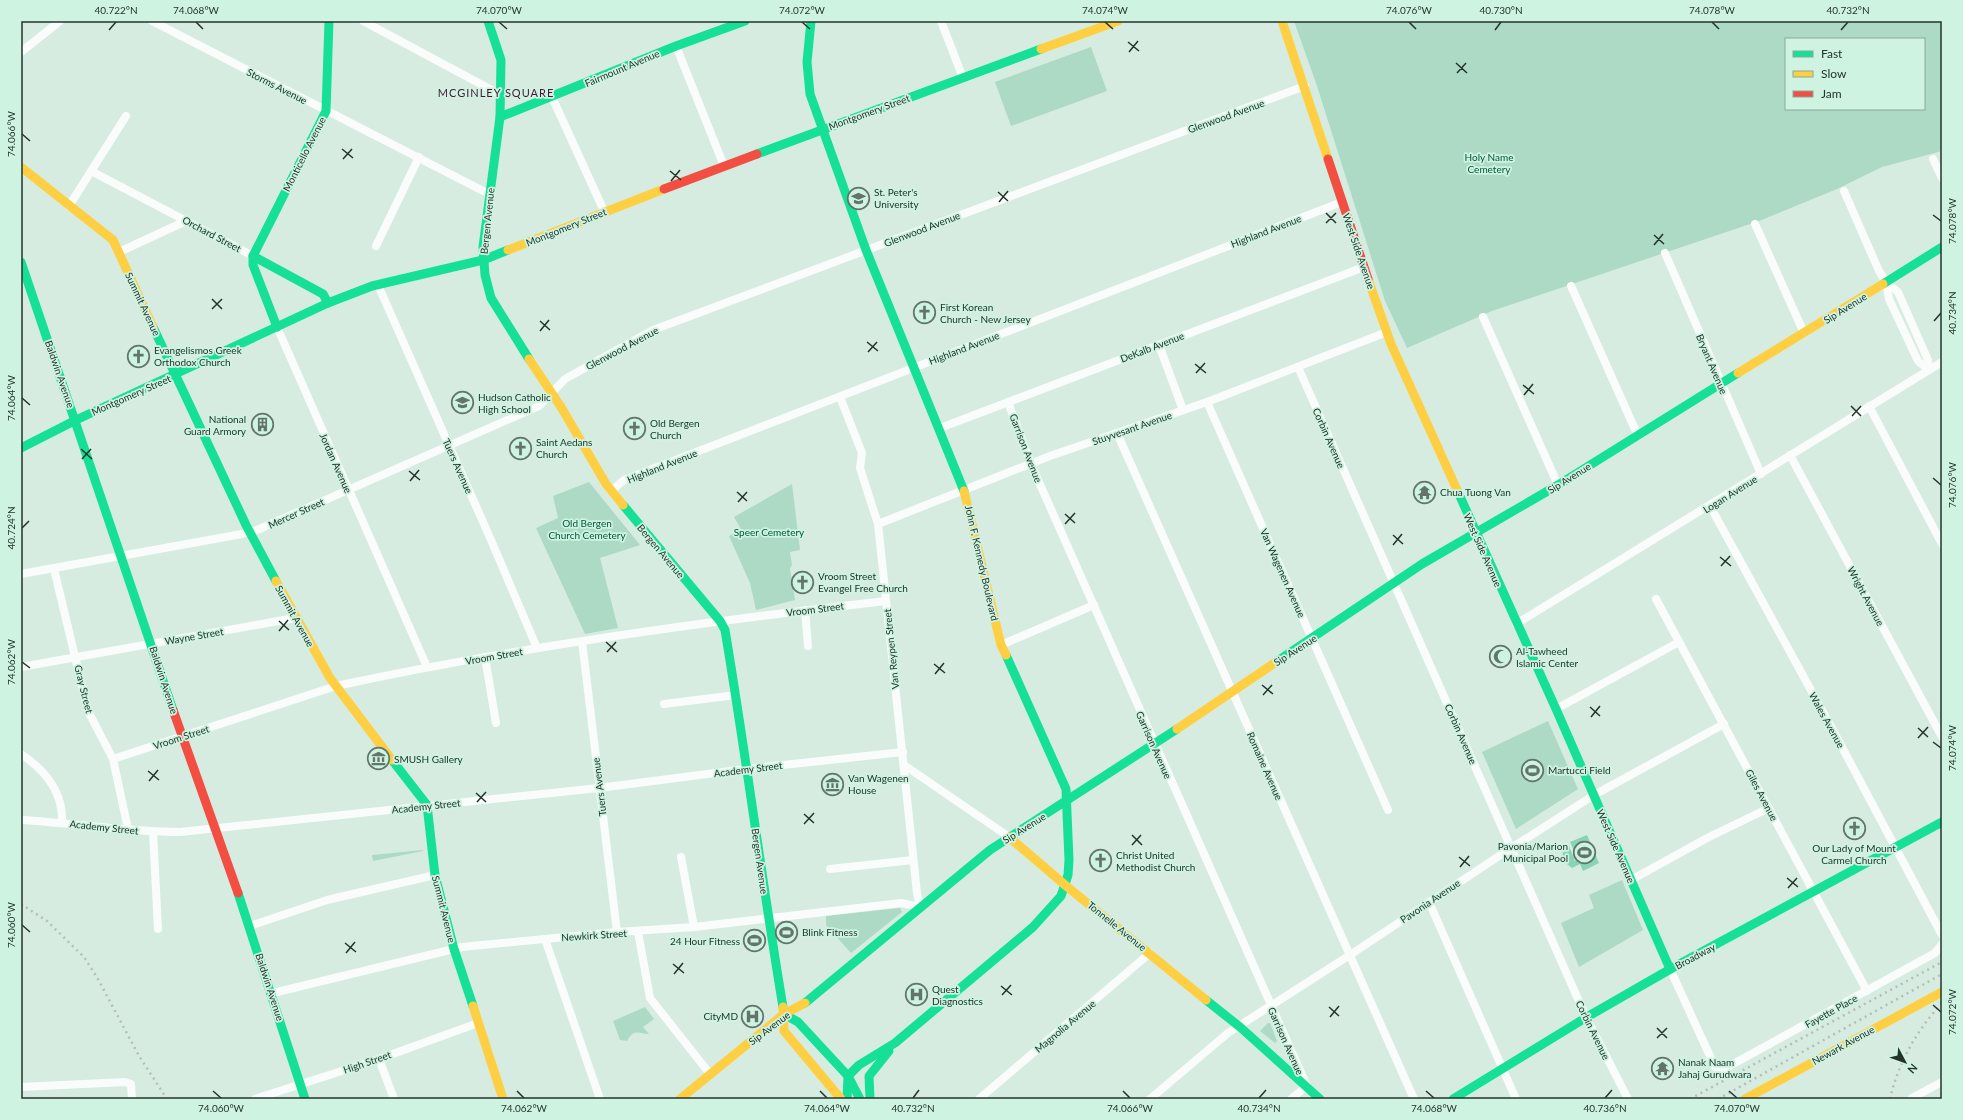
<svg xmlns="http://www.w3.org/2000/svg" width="1963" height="1120" font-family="Lato,sans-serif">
  <rect width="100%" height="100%" fill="#d6ece1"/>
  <g fill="#acdac4" fill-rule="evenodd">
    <path d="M1294,21H1942V151L1882,167L1837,189L1759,221L1492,311L1407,348L1385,301L1317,86ZM1786,39H1924V109H1786Z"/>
    <path d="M1091,47L1107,91L1011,126L995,82Z"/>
    <path d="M589,482L640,545L600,558L618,628L585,634L536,528L558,518L553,496Z"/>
    <path d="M792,484L800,550L790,552L792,565L790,569L795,600L756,610L750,583L729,536L741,529L734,517Z"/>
    <path d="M1548,721L1578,789L1516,829L1482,752Z"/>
    <path d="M423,850V851L373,861L372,855Z"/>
    <path d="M1622,880L1643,930L1579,967L1561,923L1594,908L1589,895Z"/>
    <path d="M900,908L902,912L851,953L826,925V916Z"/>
    <path d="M645,1007L654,1019L643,1027L649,1034C639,1034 634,1028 627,1041L620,1040L613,1021Z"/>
    <path d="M1268,1023H1270L1277,1041L1275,1043L1260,1031Z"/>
  </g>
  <path fill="#88d4b4" d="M1587,835L1599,863L1583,871L1580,864L1572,868L1562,860L1563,851L1569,846L1575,861L1578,860L1570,842Z"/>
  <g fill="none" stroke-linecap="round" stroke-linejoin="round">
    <g stroke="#f9fcfa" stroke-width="8">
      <path d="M152,21L489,194"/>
      <path d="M363,21L501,95"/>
      <path d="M941,21L963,78"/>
      <path d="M676,46L724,166"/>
      <path d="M21,52L60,21"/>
      <path d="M552,97L604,211"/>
      <path d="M1933,159L1942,178"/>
      <path d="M91,171L253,256"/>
      <path d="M1844,191L1879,271L1886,282L1898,292L1928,360L1929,370"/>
      <path d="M69,206L126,116"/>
      <path d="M1755,224L1804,333"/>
      <path d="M376,246L419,157"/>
      <path d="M119,252L186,221"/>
      <path d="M1665,253L1761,474"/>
      <path d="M1886,282L1889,299L1918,361L1929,370"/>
      <path d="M378,285L491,540L537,648"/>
      <path d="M1571,286L1638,436"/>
      <path d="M1483,317L1558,485"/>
      <path d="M277,327L427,667"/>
      <path d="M1159,345L1183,410"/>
      <path d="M1298,367L1586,1017L1628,1099"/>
      <path d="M1008,402L1031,464L1307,1086L1291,1099"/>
      <path d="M1207,402L1388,810"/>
      <path d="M1869,406L1942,544"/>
      <path d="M940,428L1364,267"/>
      <path d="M1117,433L1414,1099"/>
      <path d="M1790,455L1942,737"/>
      <path d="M611,491L624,480L1342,202"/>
      <path d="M1710,506L1835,734L1942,935"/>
      <path d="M878,524L1050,456L1207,402L1387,332"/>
      <path d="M54,569L88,711L113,759L128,829"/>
      <path d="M21,574L242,534L257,530L539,406L565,379L653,330L1305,86"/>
      <path d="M1656,599L1867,991"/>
      <path d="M805,610L808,646"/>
      <path d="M1516,624L1942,362"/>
      <path d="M582,641L617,932"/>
      <path d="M1001,645L1094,605"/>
      <path d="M485,657L496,723"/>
      <path d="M21,667L295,618"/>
      <path d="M664,704L736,695"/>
      <path d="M1556,709L1679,642"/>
      <path d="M21,754C45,770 63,792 62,822"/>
      <path d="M113,759L336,686C518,647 702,622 886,601"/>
      <path d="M904,765L1009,837"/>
      <path d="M21,820C74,823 127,832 180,832L599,788L746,769L903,752"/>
      <path d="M153,832L158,929"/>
      <path d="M681,857L694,927"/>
      <path d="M830,869L913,860"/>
      <path d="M1631,880L1709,837L1769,808"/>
      <path d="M1429,902L1516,1099"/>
      <path d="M250,926L327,900L435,875"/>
      <path d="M638,932L650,998L710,1074"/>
      <path d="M545,939L600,1099"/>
      <path d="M1670,969L1715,1067L1724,1069L1935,953L1942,944"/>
      <path d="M273,993L462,947L617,932L694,927L901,903L920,907L917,893L878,524L860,468L862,453L840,397"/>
      <path d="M379,1059L394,1099"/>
      <path d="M21,1087L125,1082L131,1084L132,1099"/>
      <path d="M1912,1098L1942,1082"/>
      <path d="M255,1099L379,1059L478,1023"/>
      <path d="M979,1099L1150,953"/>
      <path d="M1150,1099L1228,1033L1350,955L1502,854L1594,795L1724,724"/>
    </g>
    <g stroke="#16e098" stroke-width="9">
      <path d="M488,21L501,60L500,117L483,247L485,275L491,298L529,359"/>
      <path d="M811,21L807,62L810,94L866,250L964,491"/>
      <path d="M500,117L676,46L745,21"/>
      <path d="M757,154L1041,49"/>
      <path d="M253,256L323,294L328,303"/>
      <path d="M21,262L173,710"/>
      <path d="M1883,284L1942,247"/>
      <path d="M153,327L246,525L276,581"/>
      <path d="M277,327L253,265V256L326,111L329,21"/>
      <path d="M21,448L76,420L328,303L372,286L483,260L508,250"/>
      <path d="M1458,492L1556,709L1670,969"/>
      <path d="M623,505L720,621L725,630C746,755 762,882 783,1007"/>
      <path d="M1276,662L1422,564L1558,485L1738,373"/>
      <path d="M392,760L427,805L435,875L454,949L473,1006"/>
      <path d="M238,893L305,1099"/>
      <path d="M1206,1000L1240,1027L1320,1099"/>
      <path d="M805,1003L990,850L1177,729"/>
      <path d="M784,1014L798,1022L848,1076"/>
      <path d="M849,1078L860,1099"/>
      <path d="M847,1099L848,1076L859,1065L895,1043L1033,927L1061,896L1068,875L1069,860L1066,789L1006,655"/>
      <path d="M870,1099L869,1076L889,1051"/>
      <path d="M1453,1099L1587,1017L1674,967L1942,822"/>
    </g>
    <g stroke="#ffcf43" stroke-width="9">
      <path d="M1282,21L1328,159"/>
      <path d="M1041,49L1118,21"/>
      <path d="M21,167L113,240L153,327"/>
      <path d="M508,250L664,189"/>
      <path d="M1368,279L1391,344L1458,492"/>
      <path d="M529,359L561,407L606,484L623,505"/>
      <path d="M1738,373L1883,284"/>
      <path d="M964,491L1001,645L1006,655"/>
      <path d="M276,581L330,678L392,760"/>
      <path d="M1177,729L1276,662"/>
      <path d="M1009,837L1065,885L1206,1000"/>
      <path d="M473,1006L503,1099"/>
      <path d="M783,1007L784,1031L841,1099"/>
      <path d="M680,1099L784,1014L805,1003"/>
      <path d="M1745,1099L1942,992"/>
    </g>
    <g stroke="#f24e42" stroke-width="9">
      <path d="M1328,159L1368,279"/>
      <path d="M664,189L757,154"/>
      <path d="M173,710L238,893"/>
    </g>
    <g stroke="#b7bdba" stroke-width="2.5" stroke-dasharray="2 4" stroke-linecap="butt">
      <path d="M21,904L47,921L84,957L98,979L139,1056L167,1099"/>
      <path d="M1690,1099L1942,962"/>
      <path d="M1718,1099L1942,974"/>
      <path d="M1890,1099C1898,1063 1917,1030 1942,1003"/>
    </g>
  </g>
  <path fill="none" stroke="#24332c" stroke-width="1.5" d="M196,22L203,29M499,22L507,29M802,22L810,29M1105,22L1113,29M1409,22L1416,29M1712,22L1719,29M109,30L116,22M1495,30L1501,22M1841,30L1848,22M1128,42L1139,51M1129,52L1138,41M1456,63L1467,73M1457,73L1466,63M22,134L30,141M342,149L353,158M343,159L352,149M670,171L681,180M671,181L680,170M998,192L1008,201M999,202L1008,191M1326,213L1336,223M1933,215L1941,221M1326,223L1336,213M1654,235L1664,244M1654,245L1663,234M212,299L222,309M212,309L222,299M540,321L550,330M1934,321L1941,313M540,331L549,320M867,342L878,351M868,352L877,342M1195,364L1206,373M1196,373L1205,363M1523,385L1534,394M1524,395L1533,384M22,398L30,405M1851,406L1861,416M1852,416L1861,406M81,449L92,459M82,459L91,449M409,471L420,480M1933,478L1941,485M410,481L419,470M737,492L747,501M738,502L747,492M1065,514L1075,523M1065,524L1075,513M22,528L29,521M1393,535L1403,544M1393,545L1402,534M1720,557L1731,566M1721,566L1730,556M279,621L289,630M279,631L288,620M606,642L617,652M607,652L616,642M22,662L30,668M934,664L945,673M935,674L944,663M1262,685L1273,694M1263,695L1272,685M1590,707L1600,716M1591,717L1600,706M1918,728L1928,737M1918,738L1928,727M1933,742L1941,748M148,771L159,780M149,781L158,770M476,793L486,802M477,802L486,792M804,814L814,823M804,824L814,813M1132,835L1142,845M1132,845L1141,835M1459,857L1470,866M1460,867L1469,856M1787,878L1798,887M1788,888L1797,878M22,925L30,932M345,943L356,952M346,953L355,942M673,964L684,973M674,974L683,963M1001,986L1012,995M1002,995L1011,985M1933,1005L1941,1012M1329,1007L1339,1016M1330,1017L1339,1006M1657,1028L1667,1038M1657,1038L1667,1028M213,1091L221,1098M517,1091L524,1098M820,1091L827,1098M1123,1091L1130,1098M1426,1091L1434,1098M1729,1091L1737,1098M913,1098L919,1090M1259,1098L1266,1090M1605,1098L1612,1090"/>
  <defs>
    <symbol id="university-ring" viewBox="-11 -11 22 22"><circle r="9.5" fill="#cef4e1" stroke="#62746b" stroke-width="1.5"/><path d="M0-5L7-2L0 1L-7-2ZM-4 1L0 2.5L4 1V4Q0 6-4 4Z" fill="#62746b"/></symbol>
    <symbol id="church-ring" viewBox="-11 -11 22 22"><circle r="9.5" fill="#cef4e1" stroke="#62746b" stroke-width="1.5"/><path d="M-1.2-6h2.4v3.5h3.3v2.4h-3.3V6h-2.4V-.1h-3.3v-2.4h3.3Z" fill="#62746b"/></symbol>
    <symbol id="school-ring" viewBox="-11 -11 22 22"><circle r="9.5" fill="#cef4e1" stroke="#62746b" stroke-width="1.5"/><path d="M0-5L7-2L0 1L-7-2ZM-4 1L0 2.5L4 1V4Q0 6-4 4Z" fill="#62746b"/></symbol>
    <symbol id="building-ring" viewBox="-11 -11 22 22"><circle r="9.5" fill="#cef4e1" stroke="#62746b" stroke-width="1.5"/><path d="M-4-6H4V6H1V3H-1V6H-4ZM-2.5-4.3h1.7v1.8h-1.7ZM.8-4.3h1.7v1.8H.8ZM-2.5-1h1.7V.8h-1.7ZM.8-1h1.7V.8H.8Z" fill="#62746b"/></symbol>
    <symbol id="temple-ring" viewBox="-11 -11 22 22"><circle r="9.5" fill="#cef4e1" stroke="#62746b" stroke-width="1.5"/><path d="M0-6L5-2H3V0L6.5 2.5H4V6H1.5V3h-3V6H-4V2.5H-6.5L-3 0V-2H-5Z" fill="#62746b"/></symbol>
    <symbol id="mosque-ring" viewBox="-11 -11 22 22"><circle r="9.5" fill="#cef4e1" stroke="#62746b" stroke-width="1.5"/><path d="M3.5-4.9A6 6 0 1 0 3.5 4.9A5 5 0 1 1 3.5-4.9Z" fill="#62746b"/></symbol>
    <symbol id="museum-ring" viewBox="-11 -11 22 22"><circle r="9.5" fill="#cef4e1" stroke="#62746b" stroke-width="1.5"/><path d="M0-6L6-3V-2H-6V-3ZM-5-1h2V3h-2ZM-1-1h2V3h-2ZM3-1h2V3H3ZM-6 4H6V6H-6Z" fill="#62746b"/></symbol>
    <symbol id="stadium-ring" viewBox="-11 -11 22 22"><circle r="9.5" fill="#cef4e1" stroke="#62746b" stroke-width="1.5"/><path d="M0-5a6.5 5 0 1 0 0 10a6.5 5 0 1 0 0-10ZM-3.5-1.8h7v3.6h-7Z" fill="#62746b"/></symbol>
    <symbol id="hospital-ring" viewBox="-11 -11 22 22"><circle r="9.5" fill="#cef4e1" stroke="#62746b" stroke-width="1.5"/><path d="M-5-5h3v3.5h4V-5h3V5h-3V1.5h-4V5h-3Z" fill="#62746b"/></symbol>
  </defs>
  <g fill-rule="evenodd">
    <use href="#university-ring" x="846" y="186" width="25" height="25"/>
    <use href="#church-ring" x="912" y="300" width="25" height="25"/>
    <use href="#church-ring" x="126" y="344" width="25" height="25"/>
    <use href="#school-ring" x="450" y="390" width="25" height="25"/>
    <use href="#building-ring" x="250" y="412" width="25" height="25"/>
    <use href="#church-ring" x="622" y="416" width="25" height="25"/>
    <use href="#church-ring" x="508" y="436" width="25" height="25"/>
    <use href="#temple-ring" x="1412" y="480" width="25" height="25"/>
    <use href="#church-ring" x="790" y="570" width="25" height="25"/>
    <use href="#mosque-ring" x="1488" y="644" width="25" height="25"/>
    <use href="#museum-ring" x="366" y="746" width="25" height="25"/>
    <use href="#stadium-ring" x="1520" y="758" width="25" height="25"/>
    <use href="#museum-ring" x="820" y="772" width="25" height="25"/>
    <use href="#church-ring" x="1842" y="816" width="25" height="25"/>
    <use href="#stadium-ring" x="1572" y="840" width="25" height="25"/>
    <use href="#church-ring" x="1088" y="848" width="25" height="25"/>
    <use href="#stadium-ring" x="774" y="920" width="25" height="25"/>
    <use href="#stadium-ring" x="742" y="928" width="25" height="25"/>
    <use href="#hospital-ring" x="904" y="982" width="25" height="25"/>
    <use href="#hospital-ring" x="740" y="1004" width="25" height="25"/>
    <use href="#temple-ring" x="1650" y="1056" width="25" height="25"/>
  </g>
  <g text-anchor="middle" stroke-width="3.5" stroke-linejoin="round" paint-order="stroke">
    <g font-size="10" fill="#24332c" stroke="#cef4e1">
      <text transform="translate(622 68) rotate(-23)" y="4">Fairmount Avenue</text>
      <text transform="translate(277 86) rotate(27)" y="4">Storms Avenue</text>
      <text transform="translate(869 112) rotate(-20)" y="4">Montgomery Street</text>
      <text transform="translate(1226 116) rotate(-20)" y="4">Glenwood Avenue</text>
      <text transform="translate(304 154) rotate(-63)" y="4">Monticello Avenue</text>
      <text transform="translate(487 221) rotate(-84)" y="4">Bergen Avenue</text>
      <text transform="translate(566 227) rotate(-22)" y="4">Montgomery Street</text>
      <text transform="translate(922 229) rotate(-21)" y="4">Glenwood Avenue</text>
      <text transform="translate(1266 231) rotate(-21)" y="4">Highland Avenue</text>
      <text transform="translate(212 234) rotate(28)" y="4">Orchard Street</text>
      <text transform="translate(1359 251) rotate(71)" y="4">West Side Avenue</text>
      <text transform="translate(143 304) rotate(65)" y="4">Summit Avenue</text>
      <text transform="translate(1845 308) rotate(-32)" y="4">Sip Avenue</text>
      <text transform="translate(1152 347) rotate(-21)" y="4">DeKalb Avenue</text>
      <text transform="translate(622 348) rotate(-28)" y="4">Glenwood Avenue</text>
      <text transform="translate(964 348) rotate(-21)" y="4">Highland Avenue</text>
      <text transform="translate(1712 364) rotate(67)" y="4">Bryant Avenue</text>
      <text transform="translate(60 374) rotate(71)" y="4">Baldwin Avenue</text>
      <text transform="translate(131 395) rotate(-24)" y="4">Montgomery Street</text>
      <text transform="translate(1132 428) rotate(-19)" y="4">Stuyvesant Avenue</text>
      <text transform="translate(1329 438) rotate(66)" y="4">Corbin Avenue</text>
      <text transform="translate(1026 448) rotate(69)" y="4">Garrison Avenue</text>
      <text transform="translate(336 463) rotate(66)" y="4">Jordan Avenue</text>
      <text transform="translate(458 466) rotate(66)" y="4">Tuers Avenue</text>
      <text transform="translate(662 466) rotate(-22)" y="4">Highland Avenue</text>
      <text transform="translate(1569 478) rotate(-32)" y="4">Sip Avenue</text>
      <text transform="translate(1730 494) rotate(-32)" y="4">Logan Avenue</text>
      <text transform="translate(296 513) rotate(-24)" y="4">Mercer Street</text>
      <text transform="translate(1483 550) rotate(66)" y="4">West Side Avenue</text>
      <text transform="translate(661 551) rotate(50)" y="4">Bergen Avenue</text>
      <text transform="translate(982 563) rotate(77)" y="4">John F. Kennedy Boulevard</text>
      <text transform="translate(1283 573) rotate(66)" y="4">Van Wagenen Avenue</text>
      <text transform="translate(1866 596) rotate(62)" y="4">Wright Avenue</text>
      <text transform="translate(815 609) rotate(-7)" y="4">Vroom Street</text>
      <text transform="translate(295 616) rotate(61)" y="4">Summit Avenue</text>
      <text transform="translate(194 636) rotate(-10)" y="4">Wayne Street</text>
      <text transform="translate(891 649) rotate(-96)" y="4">Van Reypen Street</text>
      <text transform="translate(1295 650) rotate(-33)" y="4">Sip Avenue</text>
      <text transform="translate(494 656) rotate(-10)" y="4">Vroom Street</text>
      <text transform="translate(164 680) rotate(72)" y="4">Baldwin Avenue</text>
      <text transform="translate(84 689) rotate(76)" y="4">Gray Street</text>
      <text transform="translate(1827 720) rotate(61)" y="4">Wales Avenue</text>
      <text transform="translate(1461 734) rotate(66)" y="4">Corbin Avenue</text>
      <text transform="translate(181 737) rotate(-18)" y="4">Vroom Street</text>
      <text transform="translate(1154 745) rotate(66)" y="4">Garrison Avenue</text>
      <text transform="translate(1265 766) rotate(66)" y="4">Romaine Avenue</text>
      <text transform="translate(748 769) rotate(-7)" y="4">Academy Street</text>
      <text transform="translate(599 787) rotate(-97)" y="4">Tuers Avenue</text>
      <text transform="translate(1762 795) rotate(62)" y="4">Giles Avenue</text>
      <text transform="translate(426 806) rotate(-6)" y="4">Academy Street</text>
      <text transform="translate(104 827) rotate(6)" y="4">Academy Street</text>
      <text transform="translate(1024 828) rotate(-32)" y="4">Sip Avenue</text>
      <text transform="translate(1616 846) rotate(66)" y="4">West Side Avenue</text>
      <text transform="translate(760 861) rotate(82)" y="4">Bergen Avenue</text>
      <text transform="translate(1430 901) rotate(-34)" y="4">Pavonia Avenue</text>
      <text transform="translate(444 909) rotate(76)" y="4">Summit Avenue</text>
      <text transform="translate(1117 926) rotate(39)" y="4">Tonnelle Avenue</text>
      <text transform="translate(594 935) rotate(-4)" y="4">Newkirk Street</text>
      <text transform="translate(1695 956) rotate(-28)" y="4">Broadway</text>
      <text transform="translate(270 987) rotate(72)" y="4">Baldwin Avenue</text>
      <text transform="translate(1831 1011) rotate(-29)" y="4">Fayette Place</text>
      <text transform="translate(1065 1026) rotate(-40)" y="4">Magnolia Avenue</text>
      <text transform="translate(769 1028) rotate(-37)" y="4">Sip Avenue</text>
      <text transform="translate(1593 1030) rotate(64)" y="4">Corbin Avenue</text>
      <text transform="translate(1286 1041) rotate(66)" y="4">Garrison Avenue</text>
      <text transform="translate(1843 1045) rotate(-29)" y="4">Newark Avenue</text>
      <text transform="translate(367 1062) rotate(-19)" y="4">High Street</text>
    </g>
    <g font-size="10" fill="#00553b" stroke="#cef4e1">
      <text x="1489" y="161">Holy Name<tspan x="1489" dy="12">Cemetery</tspan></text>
      <text x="587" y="527">Old Bergen<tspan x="587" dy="12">Church Cemetery</tspan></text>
      <text x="769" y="536">Speer Cemetery</text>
    </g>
    <g font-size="10" fill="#24332c" stroke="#cef4e1" text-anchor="start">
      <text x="874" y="196">St. Peter's<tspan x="874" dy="12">University</tspan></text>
      <text x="940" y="311">First Korean<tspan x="940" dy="12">Church - New Jersey</tspan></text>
      <text x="154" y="354">Evangelismos Greek<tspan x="154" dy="12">Orthodox Church</tspan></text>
      <text x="478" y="401">Hudson Catholic<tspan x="478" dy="12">High School</tspan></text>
      <text x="246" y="423" text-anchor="end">National<tspan x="246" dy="12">Guard Armory</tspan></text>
      <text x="650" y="427">Old Bergen<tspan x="650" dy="12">Church</tspan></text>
      <text x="536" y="446">Saint Aedans<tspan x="536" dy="12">Church</tspan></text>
      <text x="1440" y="496">Chua Tuong Van</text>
      <text x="818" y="580">Vroom Street<tspan x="818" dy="12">Evangel Free Church</tspan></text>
      <text x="1516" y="655">Al-Tawheed<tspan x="1516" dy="12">Islamic Center</tspan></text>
      <text x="394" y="763">SMUSH Gallery</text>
      <text x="1548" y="774">Martucci Field</text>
      <text x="848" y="782">Van Wagenen<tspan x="848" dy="12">House</tspan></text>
      <text x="1568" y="850" text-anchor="end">Pavonia/Marion<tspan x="1568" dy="12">Municipal Pool</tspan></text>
      <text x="1854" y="852" text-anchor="middle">Our Lady of Mount<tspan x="1854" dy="12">Carmel Church</tspan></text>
      <text x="1116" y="859">Christ United<tspan x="1116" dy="12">Methodist Church</tspan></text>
      <text x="802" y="936">Blink Fitness</text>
      <text x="740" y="945" text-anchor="end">24 Hour Fitness</text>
      <text x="932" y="993">Quest<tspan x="932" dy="12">Diagnostics</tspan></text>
      <text x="738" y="1020" text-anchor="end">CityMD</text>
      <text x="1678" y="1066">Nanak Naam<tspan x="1678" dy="12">Jahaj Gurudwara</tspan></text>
    </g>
    <g font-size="11" letter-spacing="1" fill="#4c1138" stroke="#cef4e1">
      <text x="496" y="97">MCGINLEY SQUARE</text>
    </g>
  </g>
  <rect width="1963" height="1120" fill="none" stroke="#cef4e1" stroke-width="44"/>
  <rect x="1785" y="38" width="140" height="72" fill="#cef4e1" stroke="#8aa799"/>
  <rect x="1793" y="51" width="20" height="6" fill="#16e098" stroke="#8aa799"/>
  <text x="1821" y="58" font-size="12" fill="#24332c">Fast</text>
  <rect x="1793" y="71" width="20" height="6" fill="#ffcf43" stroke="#8aa799"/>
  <text x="1821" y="78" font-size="12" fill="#24332c">Slow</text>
  <rect x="1793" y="91" width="20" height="6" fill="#f24e42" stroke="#8aa799"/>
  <text x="1821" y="98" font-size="12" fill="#24332c">Jam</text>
  <g transform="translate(1905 1062) rotate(131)" stroke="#cef4e1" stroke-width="3" paint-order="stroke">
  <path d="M0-3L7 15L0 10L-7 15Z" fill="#24332c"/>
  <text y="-6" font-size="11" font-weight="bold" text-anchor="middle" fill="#24332c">N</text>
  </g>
  <rect x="22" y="22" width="1919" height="1076" fill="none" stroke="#24332c" stroke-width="1.5"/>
  <g font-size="10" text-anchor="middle" fill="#24332c">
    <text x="116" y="14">40.722°N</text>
    <text x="196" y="14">74.068°W</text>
    <text x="499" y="14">74.070°W</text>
    <text x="802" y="14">74.072°W</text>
    <text x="1105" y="14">74.074°W</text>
    <text x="1409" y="14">74.076°W</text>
    <text x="1501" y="14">40.730°N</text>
    <text x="1712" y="14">74.078°W</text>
    <text x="1848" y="14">40.732°N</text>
    <text transform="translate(11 134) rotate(-90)" y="4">74.066°W</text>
    <text transform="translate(1952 221) rotate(-90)" y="4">74.078°W</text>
    <text transform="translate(1952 313) rotate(-90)" y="4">40.734°N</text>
    <text transform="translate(11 398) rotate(-90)" y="4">74.064°W</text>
    <text transform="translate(1952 485) rotate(-90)" y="4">74.076°W</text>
    <text transform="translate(11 528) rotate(-90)" y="4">40.724°N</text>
    <text transform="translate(11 662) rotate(-90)" y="4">74.062°W</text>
    <text transform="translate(1952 748) rotate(-90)" y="4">74.074°W</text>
    <text transform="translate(11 925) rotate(-90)" y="4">74.060°W</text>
    <text transform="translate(1952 1012) rotate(-90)" y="4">74.072°W</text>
    <text x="221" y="1112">74.060°W</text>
    <text x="524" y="1112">74.062°W</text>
    <text x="827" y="1112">74.064°W</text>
    <text x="913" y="1112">40.732°N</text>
    <text x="1130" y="1112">74.066°W</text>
    <text x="1259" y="1112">40.734°N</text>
    <text x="1434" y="1112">74.068°W</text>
    <text x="1605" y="1112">40.736°N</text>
    <text x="1737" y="1112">74.070°W</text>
  </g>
</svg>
